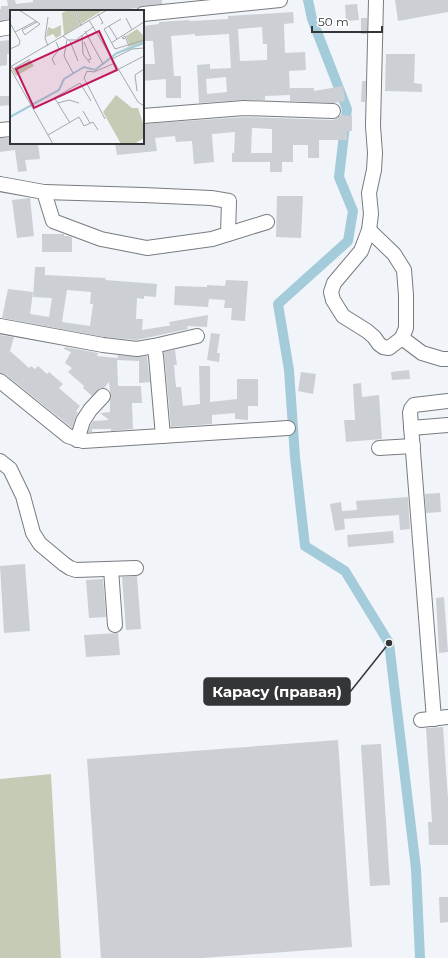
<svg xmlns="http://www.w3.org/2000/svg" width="448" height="958" font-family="Montserrat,sans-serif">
  <rect width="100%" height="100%" fill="#f1f5fa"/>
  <path fill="#c4ccb6" d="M51,774L61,958H0V779Z"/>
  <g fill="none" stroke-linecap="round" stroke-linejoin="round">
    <path stroke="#a4cbda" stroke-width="10" d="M308,0L312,19L347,109L339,177L353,211L348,241L278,304L289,370L295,457L305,546L345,571L389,643L416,869L420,958"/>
  </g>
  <g fill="#ccd0d4" fill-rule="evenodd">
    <path d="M7,0H15L16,4L33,2V0H162V4L142,6L137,8L114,11H11V19L0,20V9H1V6H8Z"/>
    <path d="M395,0H448V12L398,21Z"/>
    <path d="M357,4L359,20L346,21L345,5Z"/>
    <path d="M293,12L294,23L284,24L285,53L305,52L306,70L289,71L290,95L265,96V100H243L199,103L197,65L210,64V69L231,68L229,34L195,36V34L171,36L174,76H181V98H166V79L143,81V64H155L153,41H143V26L159,24V22L189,20L190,21L228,19V16ZM262,27L263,44H267V60L240,61L238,29ZM226,77L227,92L207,94L206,79Z"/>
    <rect x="361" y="18" width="6" height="16"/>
    <path d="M11,40V54H7V65L0,66V41Z"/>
    <path d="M386,54H415L414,83L422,84V92L385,91Z"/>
    <path d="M362,81H366L365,102H361Z"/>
    <path d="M343,86L345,101L334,103L290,101V88H314V91Z"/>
    <path d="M0,96H11V105L0,106Z"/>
    <path d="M340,115L352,116V131H347V140H319V158H308V145H293V162H282V172H270V162H232V153H234L235,132L212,134L214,162L194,164L192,141L176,142L175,136L155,138L157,151L117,155L115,143H144L143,124L244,117L333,120L337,118ZM252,128L272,129V153H251Z"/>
    <path d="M0,138H11V143H38L40,159L25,160L27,171L18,172L15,150L0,152Z"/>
    <path d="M277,196H303L301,238L276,237Z"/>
    <path d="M30,198L34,236L17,238L12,200Z"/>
    <path d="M42,234H64V236H68L72,237V252H42Z"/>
    <path d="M35,267H45V275L106,278L105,280L157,284L156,297L144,296V299L137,298L136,319H143L142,330L173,325H170L169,322L208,315L207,327L187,326L188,329L137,340L104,337L2,318L8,289L33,292L30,314L49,317L52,298L33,297ZM67,290L91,292L90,304H93L90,326L62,322Z"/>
    <path d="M226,280L248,281L245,321L231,320L232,308H224L225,300L209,299L208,307L174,305L175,286L207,287V285L225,286Z"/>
    <path d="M211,333L220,334L217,353H220L219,362L207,360Z"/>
    <path d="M0,335L14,337L10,351L29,368L31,366L35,369L38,366L47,374L49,372L63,384L59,388L80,406L76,411L78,413L75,418L72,428L5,374L0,373Z"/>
    <path d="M65,347L98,353L97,356L117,358L118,386H141L142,403H132L133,429L111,431V429H92V432H88L91,425L93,421L109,420L100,413L110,412V400L111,398V394L110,391L109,382L104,388H100L92,396L83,388L84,386L68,372L72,368L65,363L71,352L64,349Z"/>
    <path d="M175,350L177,365H174L176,387H181L183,406L200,404L199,366H210V402L237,399V379H258V406H248V420L235,419V413L212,415V424L171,427L164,352Z"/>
    <path d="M118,355L136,357L147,356L150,382L139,383V361L117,360Z"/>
    <path d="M409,370L410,379L392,380L391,372Z"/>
    <path d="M301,372L316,374L313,394L298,391Z"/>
    <path d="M361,383L362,397L379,395L382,439L346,442L344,420H355L353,384Z"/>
    <path d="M440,493L441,512L426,513L425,494Z"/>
    <path d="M408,497L410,529L400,530L399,515L344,519L345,529L335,531L330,504L341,502L342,511L357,510L356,501Z"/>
    <path d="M393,531L394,543L348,547L347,535Z"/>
    <path d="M25,564L30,631L4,633L0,566Z"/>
    <path d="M137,576L141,629L126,630L122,577Z"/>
    <path d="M103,579L106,617L89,618L86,580Z"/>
    <path d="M444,597L448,652L439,653L436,598Z"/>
    <path d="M118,633L120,655L86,657L84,635Z"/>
    <path d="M443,727L448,798V845H429L428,822H432L426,728Z"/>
    <path d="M338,740L352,947L203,958H101L87,759Z"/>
    <path d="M381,744L390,885L370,886L361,745Z"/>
    <path d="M439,897H448V922L440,923Z"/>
  </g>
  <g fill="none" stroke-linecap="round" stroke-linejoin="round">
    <defs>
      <g id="minor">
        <path d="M376,0L373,126L375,153L374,170L369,193L371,214L369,230L361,251L334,283L331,292L333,300L343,316L367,331L374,337L379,344L383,347L389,348L402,338L422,353L442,359H448"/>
        <path d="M143,14L280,0"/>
        <path d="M0,29L11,27"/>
        <path d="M143,116L244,108L333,111"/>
        <path d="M0,130L11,129"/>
        <path d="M0,184L44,192L53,221L101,239L147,248L212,239L267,222"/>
        <path d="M44,192L143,195L211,198L229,201L228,234"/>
        <path d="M369,230L394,254L404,270L406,295V328L402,338"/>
        <path d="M0,326L103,345L137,349L154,346L197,336"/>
        <path d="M154,346L156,356L163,436"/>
        <path d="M0,381L68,436L83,441L288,428"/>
        <path d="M411,428L448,425"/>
        <path d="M77,440L83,421L90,410L103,396"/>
        <path d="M379,448L413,446"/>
        <path d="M0,461L10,469L23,496L33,533L40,544L64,564L70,568L76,570L136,568"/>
        <path d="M111,569L115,625"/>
        <path d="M434,719L410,413L411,409L414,405L448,401"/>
        <path d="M421,720L448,717"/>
      </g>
    </defs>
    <use href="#minor" stroke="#787b7f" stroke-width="16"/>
    <use href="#minor" stroke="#fff" stroke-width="14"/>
  </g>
  <g transform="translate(10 10)">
    <rect width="134" height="134" fill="#f1f5fa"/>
    <path d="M58,0H65L70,15L54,25L52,3ZM67,0H93L71,14ZM51,15V25L46,28L43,24L36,27L38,17L43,19ZM127,19L134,26V32L109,41L120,36L116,26ZM20,50L24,56L6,66L2,60ZM106,85L122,98H128L134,116V128L124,134H111L93,102Z" fill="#c4ccb6"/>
    <path fill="none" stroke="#a4cbda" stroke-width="2" d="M0,107L49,80L54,69L74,57L85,60L107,43L134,33"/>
    <path fill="none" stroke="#a5a8ac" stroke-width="1" d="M9,0L26,11M66,0L71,16M88,4L93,13L91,14M116,8L122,20M111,9L94,19L105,39L134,30M79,10L128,92L134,96M0,13L10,31L9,35L0,39M99,16L107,29M75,21L93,54M5,22L26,11L27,12L30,14L15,25L12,20L27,12M72,25L73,44L80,53M53,26L58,30H66L83,17M115,29L112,28L115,26L119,36M57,30L54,46L63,63M60,31L68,51M74,32L81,49L78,50M101,33L134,12M38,36L35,28L38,7M102,49L122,39L134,38M45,55L42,49L49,39L46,32M1,56L3,59L20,49M0,57L97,0M0,58L43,134M109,59L134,46M127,81L125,65L134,59M44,87L60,113M44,88L70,73L81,91M48,93L59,90L69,93M73,101L80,113M95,109L74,68L77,61L84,62L105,53M38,125L69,107L74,116L83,112L88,120"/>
    <path fill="#c2185b" fill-opacity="0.15" stroke="#c2185b" stroke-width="2" d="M89,21L107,60L24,98L6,59Z"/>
    <rect width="134" height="134" fill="none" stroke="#343537" stroke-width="2"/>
  </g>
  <path fill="none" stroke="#343537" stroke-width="1.5" d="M389 643L350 692"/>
  <circle fill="#343537" stroke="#fff" stroke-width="1.5" cx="389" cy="643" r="4"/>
  <rect fill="#343537" stroke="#343537" stroke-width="1.5" x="204" y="678" width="146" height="27" rx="4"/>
  <g font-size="15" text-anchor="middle" font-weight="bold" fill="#fff">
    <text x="277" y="697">Карасу (правая)</text>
  </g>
  <path d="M312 26v6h70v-6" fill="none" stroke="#343537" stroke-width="2"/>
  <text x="318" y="26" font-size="12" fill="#343537" stroke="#ffffff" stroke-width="3" paint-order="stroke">50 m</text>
</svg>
